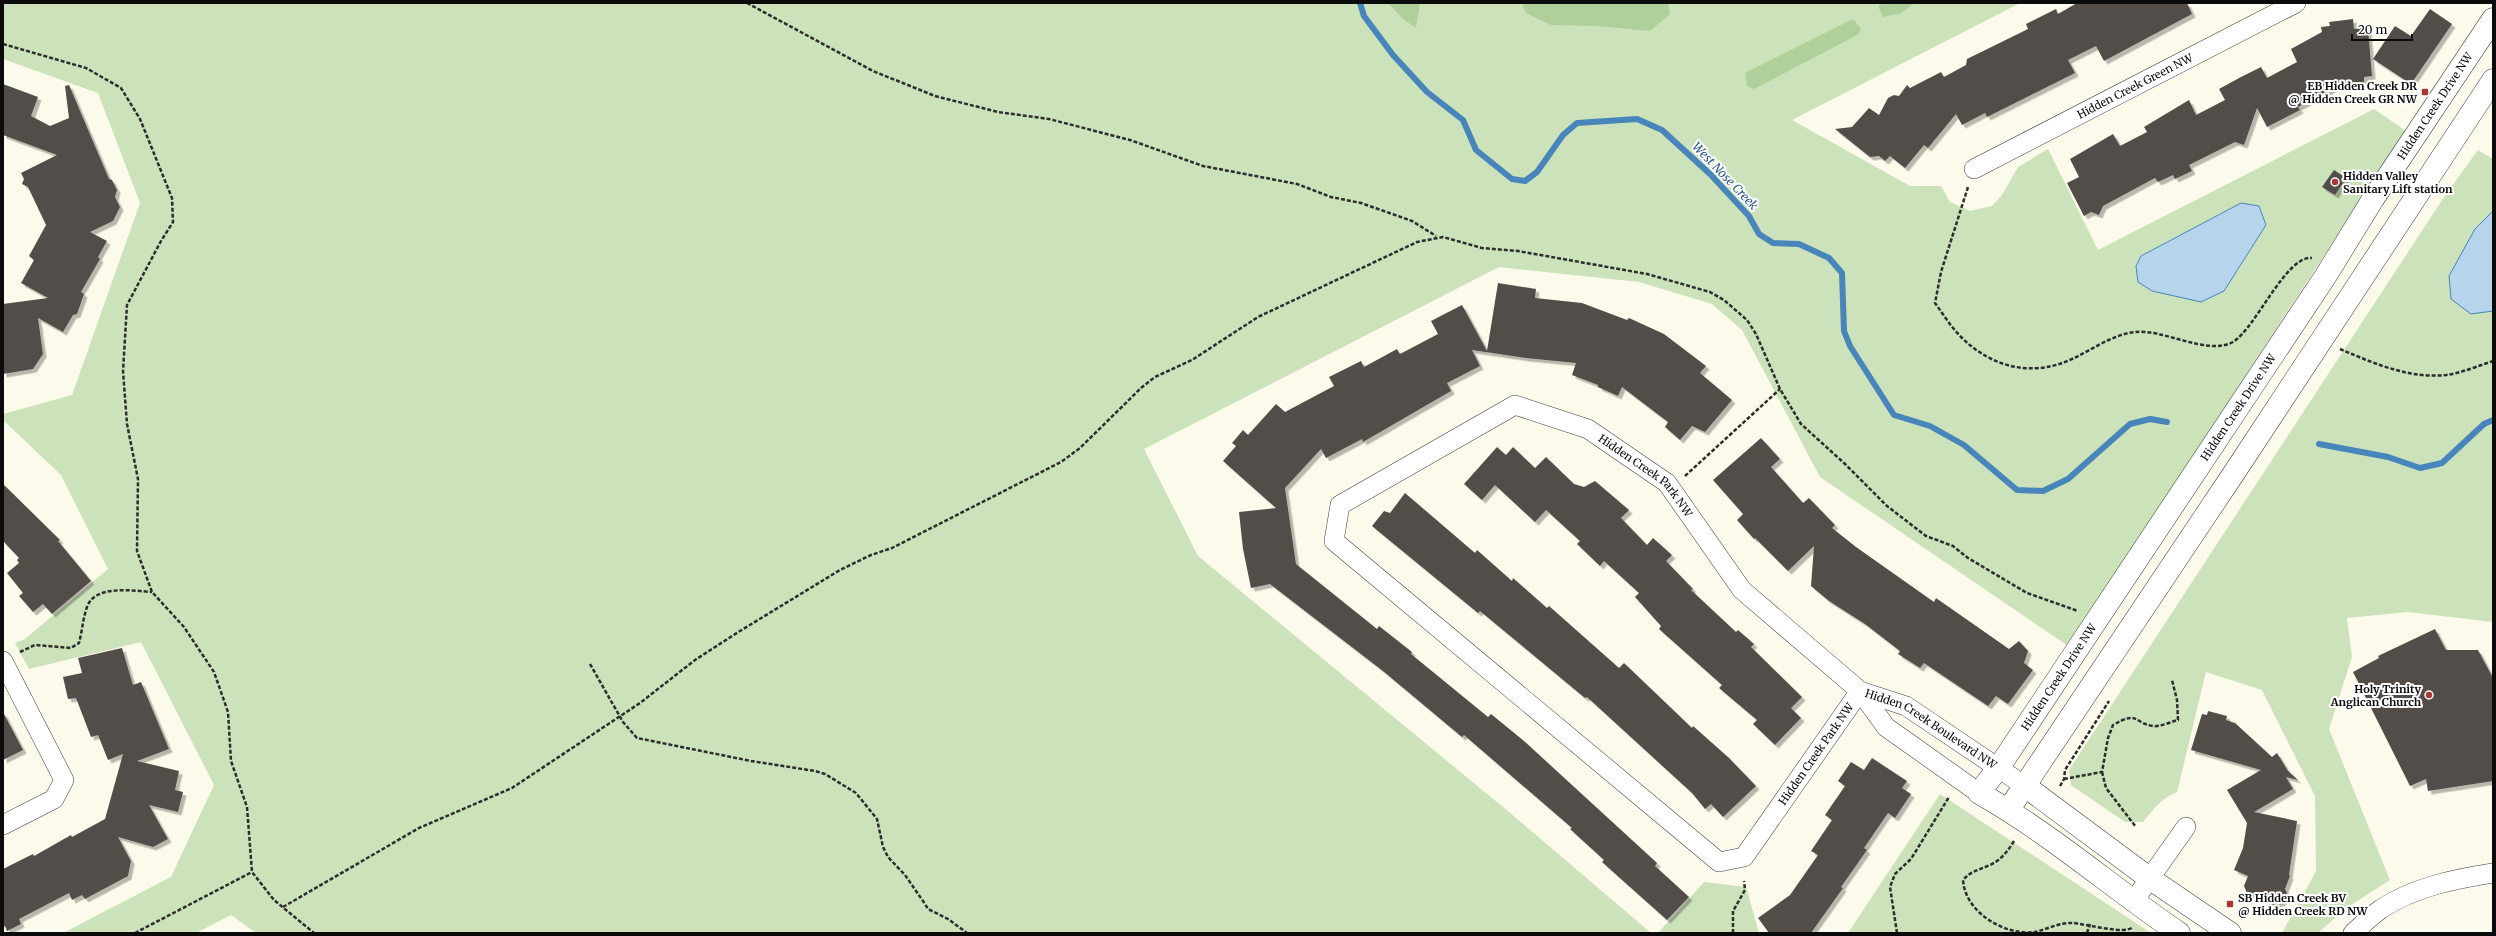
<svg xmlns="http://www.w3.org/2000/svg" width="2496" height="936" font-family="Merriweather,serif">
  <defs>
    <filter id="shadow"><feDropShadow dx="3.5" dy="3.5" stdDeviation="0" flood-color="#0004"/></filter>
  </defs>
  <rect width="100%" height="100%" fill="#fcfaeb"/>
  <g fill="#cce2ba">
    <path d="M3,3H2020L1792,120L1910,186H1941L1950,202L1970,211L1992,206L2002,195L2018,167L2048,149L2098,250L2374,109L2406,131L2068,646L1820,477L1742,330L1712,304L1639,282L1499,267L1144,449L1198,556L1509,812L1651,933H256L231,915L196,933H63L171,877L214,785L141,642L29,669L15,643L25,639L108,569L61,475L3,420V414L72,395L140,203L98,93L3,59Z"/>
    <path d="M2478,150L2493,159V622L2408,612L2347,618L2352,657L2329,729L2390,880L2345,909L2318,933H2282L2316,871L2315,796L2262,690L2206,672L2177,792C2160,799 2154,809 2143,822H2125L2071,785L2069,770L2446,194Z"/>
    <path d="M1940,794L2151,933H1848Z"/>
    <path d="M1704,882L1746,887L1759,933H1658Z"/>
  </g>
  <g fill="#b0d09b">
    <path d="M1388,3H1420L1416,28L1403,19Z"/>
    <path d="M1668,3L1670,14L1650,31L1598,26L1551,25L1526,13L1522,4Z"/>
    <path d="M1884,3H1915L1901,13L1883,17L1878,6Z"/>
    <path d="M1853,19L1861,29L1859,34L1754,89L1747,86L1745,73Z"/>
  </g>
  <g fill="#b6d5ed" stroke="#4785ba">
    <path d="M2241,203L2259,206L2266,225L2224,291L2201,302L2152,291L2138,282L2136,266L2141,256Z"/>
    <path d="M2493,211V311L2471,314L2451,299L2449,276L2475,229Z"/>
  </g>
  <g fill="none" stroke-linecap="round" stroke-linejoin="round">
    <g stroke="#4785ba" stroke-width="6">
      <path d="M1360,3L1364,16L1393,55L1427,92L1463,120L1476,150L1512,179L1525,181L1537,172L1563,135L1577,123L1637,119L1662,130L1710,174L1749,216L1759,234L1773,243L1799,244L1829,258L1842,273L1844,331L1850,346L1894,415L1930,426L1964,445L2017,490L2043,491L2068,479L2130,424L2150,419L2167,422"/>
      <path d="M2319,444L2388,457L2420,468L2442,463L2484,424L2493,420"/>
    </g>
  </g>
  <g fill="#524d49" filter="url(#shadow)">
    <path d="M2077,3H2187L2192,14L2104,61L2096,46L2068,60L2075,73L1987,117L1985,113L1962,125L1956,114L1928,148L1924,145L1905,168L1890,156L1885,161L1879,156L1870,157L1835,129L1852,127L1869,108L1879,115L1888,98L1894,95L1899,96L1907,85L1910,88L1941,72L1944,77L1966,65L1967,59L2028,29L2026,24L2056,9L2058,14Z"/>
    <path d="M2430,9L2452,24L2411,84L2373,59L2395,26L2411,36Z"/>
    <path d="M2353,19L2354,29L2368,28L2372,76L2364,77V83L2340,85L2298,107L2300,110L2267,127L2257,108L2244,145L2235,142L2189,165L2192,171L2175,179L2173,175L2158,182L2155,178L2103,206L2099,215L2091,212L2084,216L2067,183L2079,177L2070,159L2113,134L2120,146L2147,132L2144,127L2189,100L2196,115L2225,100L2219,89L2241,77L2261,67L2267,78L2297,62L2291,49L2322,32L2321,27L2330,26L2329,22Z"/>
    <path d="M3,84L38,97L31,116L50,126L69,118L65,86L69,85L109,179L112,180L117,190L115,197L120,207L113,221L90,232L107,241L98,257L100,259L81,292L84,294L77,314L73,315L63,332L38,318L43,354L33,369L3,374V304L48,298L21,283L34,260L29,256L46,225L28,187L22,184L24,179L21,173L57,155L3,135Z"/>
    <path d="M2334,170L2346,178L2335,195L2322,187Z"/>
    <path d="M1498,283L1536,289L1535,298L1582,303L1627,320L1629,318L1664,334L1706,366L1700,373L1732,400L1705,432L1692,426L1680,440L1665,427L1668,422L1622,387L1618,396L1598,387V385L1572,375L1576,363L1526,358L1472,350L1480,366L1447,383L1451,391L1363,442L1362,439L1326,458L1321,449L1285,488L1296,564L1377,629L1379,626L1412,652L1411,654L1488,717L1491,714L1524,741L1657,863L1655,866L1689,897L1667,920L1602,862L1604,860L1570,829L1572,828L1464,735L1462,737L1383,671L1270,584L1251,588L1243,549L1239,512L1276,508L1223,461L1236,446L1232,443L1243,430L1248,435L1276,404L1285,412L1334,386L1329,377L1361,361L1364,367L1397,349L1400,354L1438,334L1431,321L1462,305L1487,351Z"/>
    <path d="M1761,438L1780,459L1771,467L1803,503L1809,498L1835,525L1832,528L1856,547L1934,602L1936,598L2009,649L2019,641L2028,651L2024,663L2033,670L2008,704L1996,696L1988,706L1924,663L1920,668L1898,654L1900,651L1865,624L1829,601L1811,586L1814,546L1788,571L1755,538L1754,539L1737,520L1743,514L1713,480Z"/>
    <path d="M1497,447L1506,455L1513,447L1535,468L1546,457L1574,484L1584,487L1595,481L1629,510L1621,518L1647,545L1653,538L1672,555L1666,561L1693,589L1691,590L1736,632L1738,630L1754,644L1751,647L1802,697L1791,708L1801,718L1775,745L1753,724L1757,720L1719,688L1722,685L1659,629L1661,626L1635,597L1639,593L1604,561L1600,566L1577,544L1580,541L1546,510L1535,522L1495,485L1482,500L1464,484Z"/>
    <path d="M3,484L60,540L58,541L91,581L52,614L43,604L33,612L19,596L23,593L7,573L19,563L17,560L19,558L3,541Z"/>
    <path d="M1405,493L1475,553L1477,550L1512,581L1513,578L1547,608L1549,606L1619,668L1624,663L1692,728L1693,726L1729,758L1756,786L1723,817L1711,804L1705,809L1692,793L1587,697L1585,698L1480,611L1478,613L1372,526L1384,511L1390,513Z"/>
    <path d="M2435,629L2446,650H2478L2493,678V781L2428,791L2426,779L2410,786L2353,672L2379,658L2378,656Z"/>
    <path d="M122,648L133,685L141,682L169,749L137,761L179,771L175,790L183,792L178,812L149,805L168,839L153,847L118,837L131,861L128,876L85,899L82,895L72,900L69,893L19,919L21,924L7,931L5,926L3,928V869L33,854L34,856L71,835L72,837L105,819L123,754L108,760L98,735L91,737L76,698L68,699L63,677L82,673L78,658Z"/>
    <path d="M2208,711L2227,716L2226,720L2235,723L2272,757L2277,753L2288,771L2298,780L2286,777L2293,789L2254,812L2297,821L2289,875L2290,876L2285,889L2287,893L2282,902L2274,905L2247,893L2244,886L2248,876L2234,870L2243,848L2247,823L2227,790L2261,770L2191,750L2202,714L2207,715Z"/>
    <path d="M3,712L23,750L3,760Z"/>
    <path d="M1872,758L1907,781L1902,788L1911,794L1895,818L1888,813L1864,848L1867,850L1841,887L1843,888L1811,933H1769L1758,918L1790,895L1818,855L1811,851L1832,820L1825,815L1845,786L1838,781L1851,762L1864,770Z"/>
  </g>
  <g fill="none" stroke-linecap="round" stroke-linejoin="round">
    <defs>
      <g id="minor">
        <path id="s1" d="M1974,169L2296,3"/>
        <path d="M3,661L64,780L54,799L3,825"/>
        <path id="s2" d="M1860,691L1744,857L1719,862L1334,541L1340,505L1515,405L1588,429L1667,483L1742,590L1860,691L1886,727L1979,793"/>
        <path id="s3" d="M1860,691L1906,706L2025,786"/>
        <path d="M2133,902L2186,827"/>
        <path d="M2353,933C2362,925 2371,916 2381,909C2414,887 2455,879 2493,873"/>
      </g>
      <g id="tertiary">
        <path d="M2025,786L2149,878L2230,933"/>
        <path d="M2009,809L2234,473L2493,80"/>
        <path id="s4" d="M2179,933C2111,887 2050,833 1979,793L1999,767L2325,277L2373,199L2493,19"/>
      </g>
    </defs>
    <use href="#minor" stroke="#3e3e3e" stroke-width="20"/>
    <use href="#tertiary" stroke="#3e3e3e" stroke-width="23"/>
    <g stroke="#2d2d2d" stroke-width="2.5" stroke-dasharray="4 2" stroke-linecap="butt">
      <path d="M747,3L873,71L935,96L998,112L1049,119L1130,140L1203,166L1297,184L1331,197L1361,203L1412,221L1436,236"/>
      <path d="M3,44L86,68L121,88L140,119L172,198L173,222L161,241L127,305L123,371L127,424L138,479L137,551L152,592L184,627L214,672L228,712L231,761L247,807L252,872L274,900L314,933"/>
      <path d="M1968,187L1941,272L1935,303C1943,314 1951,327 1961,337C1992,368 2034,378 2074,358C2093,349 2114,334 2135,332C2165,329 2207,356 2233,342C2256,328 2286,255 2312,258"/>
      <path d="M2340,349C2373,363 2409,379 2446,375C2461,373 2478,366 2493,361"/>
      <path d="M1685,476L1780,389"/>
      <path d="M20,652L35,645L71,648L79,643C82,632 83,618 87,607C95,584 134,591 152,592"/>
      <path d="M590,664L623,722L637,738L751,761L815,771L825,774L856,793L877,819L883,847L888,857L905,875L925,904L928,909L948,919L967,933"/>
      <path d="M2102,772L2106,788L2136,827"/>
      <path d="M2064,779L2102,772L2108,738L2113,725C2139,710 2133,723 2153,726C2161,727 2170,722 2178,720L2177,700L2172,680"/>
      <path d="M2060,786L2064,779L2065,770L2109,701"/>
      <path d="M2014,841C2008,851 2001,860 1990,865C1979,870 1971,871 1963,880C1965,912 2004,936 2035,932C2048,929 2060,922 2073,923C2086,924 2125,935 2133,927"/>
      <path d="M283,907L419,828L512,788L640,703L695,660L740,631L840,570L871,555L892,548L1061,462L1080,448L1141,388L1155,377L1192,360L1258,317L1417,242L1443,237L1482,248L1518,251L1647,274L1710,292L1724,300L1747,320L1756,334L1780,389L1801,424L1844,463L1887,506L1926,536L1953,546L1968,558L2027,593L2078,611"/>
      <path d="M135,933L252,872"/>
      <path d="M1733,933V911L1745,890L1744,881"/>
      <path d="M1897,933L1890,887L1895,874L1911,859L1949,797"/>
      <path d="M2087,933L2090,924"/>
    </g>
    <use href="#minor" stroke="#fff" stroke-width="19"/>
    <use href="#tertiary" stroke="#fff" stroke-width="22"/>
  </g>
  <g fill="#a73836" stroke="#fff" stroke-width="1.5">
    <rect x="2421" y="88" width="8" height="8" rx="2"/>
    <circle cx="2335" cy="182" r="4"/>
    <circle cx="2429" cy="695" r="4"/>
    <rect x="2226" y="900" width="8" height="8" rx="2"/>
  </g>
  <g text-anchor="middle" stroke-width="4" stroke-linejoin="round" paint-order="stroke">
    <g font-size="11" fill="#0b0b0b" stroke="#fff">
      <text dy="4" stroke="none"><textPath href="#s1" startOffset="181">Hidden Creek Green NW</textPath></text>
      <text dy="4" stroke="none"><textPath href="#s4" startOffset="1069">Hidden Creek Drive NW</textPath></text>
      <text dy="4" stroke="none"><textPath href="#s4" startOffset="709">Hidden Creek Drive NW</textPath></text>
      <text dy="4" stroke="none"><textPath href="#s2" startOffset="1119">Hidden Creek Park NW</textPath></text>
      <text dy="4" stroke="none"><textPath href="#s4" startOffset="385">Hidden Creek Drive NW</textPath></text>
      <text dy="4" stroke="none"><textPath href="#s3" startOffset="81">Hidden Creek Boulevard NW</textPath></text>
      <text transform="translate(1816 754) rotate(-55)" y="4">Hidden Creek Park NW</text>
    </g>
    <g font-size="11" font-weight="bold" fill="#0b0b0b" stroke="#fff" text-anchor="end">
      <text x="2417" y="90">EB Hidden Creek DR<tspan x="2417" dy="13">@ Hidden Creek GR NW</tspan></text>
      <text x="2343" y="180" text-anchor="start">Hidden Valley<tspan x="2343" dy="13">Sanitary Lift station</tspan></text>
      <text x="2421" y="693">Holy Trinity<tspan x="2421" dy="13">Anglican Church</tspan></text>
      <text x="2238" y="902" text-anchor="start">SB Hidden Creek BV<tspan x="2238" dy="13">@ Hidden Creek RD NW</tspan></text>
    </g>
    <g font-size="12" font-style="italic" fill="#26588b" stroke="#fff">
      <text transform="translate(1725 176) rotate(46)" y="4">West Nose Creek</text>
    </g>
  </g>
  <rect width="2496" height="936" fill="none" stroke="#0b0b0b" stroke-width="8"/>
  <path d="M2352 34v6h60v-6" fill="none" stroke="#0b0b0b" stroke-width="2"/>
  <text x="2358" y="34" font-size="12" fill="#0b0b0b" stroke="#ffffff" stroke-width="3" paint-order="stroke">20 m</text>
</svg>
